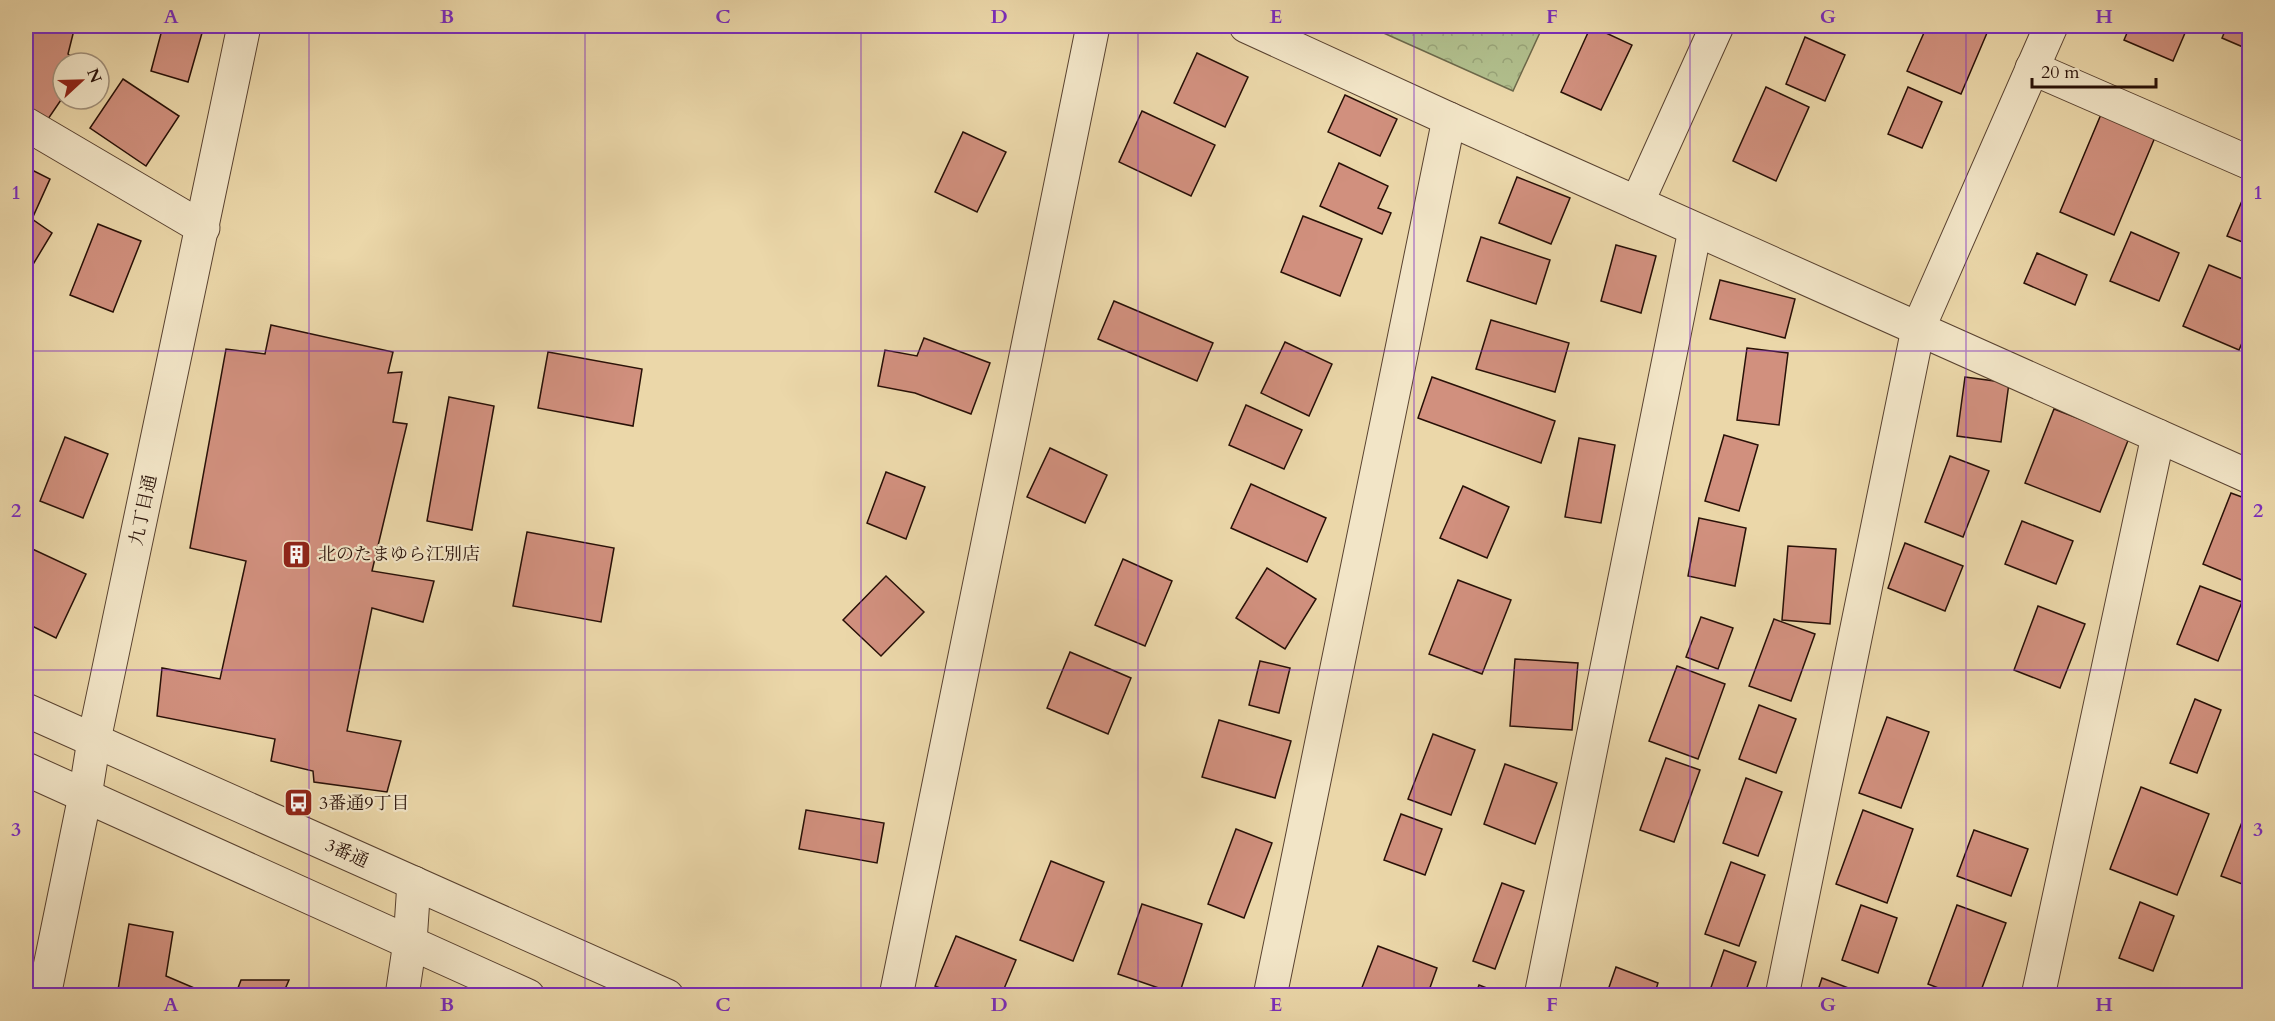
<svg xmlns="http://www.w3.org/2000/svg" width="2275" height="1021" font-family="Cardo,'Noto Serif JP',serif">
  <defs>
    <pattern id="park-crowns" width="20" height="18" patternUnits="userSpaceOnUse" patternTransform="scale(1.5)"><rect width="20" height="18" fill="#b1bf8d"/><path d="M2 6a3 3 0 1 1 6 0M12 15a3 3 0 1 1 6 0" fill="none" stroke="#98a378"/></pattern>
  </defs>
  <rect width="100%" height="100%" fill="#ebd7a9"/>
  <filter id="stains"><feTurbulence type="fractalNoise" baseFrequency=".00333" numOctaves="4"/><feColorMatrix values="0 0 0 0 .2 0 0 0 0 .09 0 0 0 0 .02 0 0 0 .5 -.17"/></filter>
  <radialGradient id="worn" r=".72"><stop offset=".6" stop-color="#630" stop-opacity="0"/><stop offset="1" stop-color="#630" stop-opacity=".3"/></radialGradient>
  <path fill="url(#park-crowns)" stroke="#6c684a" stroke-width="1.5" d="M1368,26H1543L1513,91Z"/>
  <g fill="#d1907e" stroke="#281007" stroke-width="1.5">
    <path d="M26,26L31,30L32,26H75L68,54L80,63H63V97L46,122L26,108Z"/>
    <path d="M163,26H204L188,82L151,71Z"/>
    <path d="M1591,26L1632,45L1601,110L1561,92Z"/>
    <path d="M1927,26H1970L1987,33L1961,94L1907,71Z"/>
    <path d="M2130,26H2188L2173,61L2124,40Z"/>
    <path d="M2227,26H2250V50L2222,38Z"/>
    <path d="M1805,37L1845,55L1825,101L1786,84Z"/>
    <path d="M1197,53L1248,77L1225,127L1174,103Z"/>
    <path d="M123,79L179,116L146,166L90,128Z"/>
    <path d="M1766,87L1809,107L1776,181L1733,161Z"/>
    <path d="M1908,87L1942,102L1922,148L1888,134Z"/>
    <path d="M1345,95L1397,119L1380,156L1328,132Z"/>
    <path d="M1142,111L1215,145L1191,196L1119,162Z"/>
    <path d="M2102,112L2156,135L2114,235L2060,212Z"/>
    <path d="M963,132L1006,152L977,212L935,192Z"/>
    <path d="M1339,163L1388,186L1378,208L1391,213L1382,234L1320,206Z"/>
    <path d="M26,167L50,179L32,219L52,233L26,276Z"/>
    <path d="M1517,177L1570,198L1551,244L1499,223Z"/>
    <path d="M2250,182V245L2227,236Z"/>
    <path d="M1303,216L1362,239L1340,296L1281,272Z"/>
    <path d="M98,224L141,241L113,312L70,295Z"/>
    <path d="M2131,232L2179,253L2159,301L2110,281Z"/>
    <path d="M1481,237L1550,260L1536,304L1467,281Z"/>
    <path d="M1616,245L1656,256L1641,313L1601,301Z"/>
    <path d="M2037,253L2087,275L2075,305L2024,283Z"/>
    <path d="M2209,265L2250,282V324L2239,350L2183,326Z"/>
    <path d="M1720,280L1795,299L1785,338L1710,319Z"/>
    <path d="M26,289L33,293L26,310Z"/>
    <path d="M1114,301L1213,343L1197,381L1098,339Z"/>
    <path d="M1491,320L1569,343L1555,392L1476,369Z"/>
    <path d="M271,325L393,352L388,373L402,372L393,422L407,424L372,571L434,581L423,622L372,608L347,731L401,741L387,792L314,782L313,771L271,761L275,739L157,716L162,668L220,679L246,561L190,548L226,349L265,354Z"/>
    <path d="M924,338L990,363L971,414L915,393L878,386L885,350L917,356Z"/>
    <path d="M1285,342L1332,364L1309,416L1261,393Z"/>
    <path d="M1747,348L1788,353L1779,425L1737,420Z"/>
    <path d="M548,352L642,369L633,426L538,408Z"/>
    <path d="M1432,377L1555,421L1541,463L1418,418Z"/>
    <path d="M1965,377L2009,383L2001,442L1957,436Z"/>
    <path d="M449,397L494,406L472,530L427,521Z"/>
    <path d="M1246,405L1302,430L1284,469L1229,445Z"/>
    <path d="M2054,409L2129,438L2100,512L2025,483Z"/>
    <path d="M1724,435L1758,445L1739,511L1705,501Z"/>
    <path d="M65,437L108,454L83,518L40,501Z"/>
    <path d="M1579,438L1615,445L1601,523L1565,517Z"/>
    <path d="M1050,448L1107,475L1085,523L1027,497Z"/>
    <path d="M1950,456L1989,471L1963,537L1925,522Z"/>
    <path d="M886,472L925,487L906,539L867,523Z"/>
    <path d="M1251,484L1326,518L1307,562L1231,528Z"/>
    <path d="M1463,486L1509,507L1487,558L1440,538Z"/>
    <path d="M2231,493L2250,500V567L2244,581L2203,564Z"/>
    <path d="M1699,518L1746,528L1735,586L1688,576Z"/>
    <path d="M2022,521L2073,541L2056,584L2005,564Z"/>
    <path d="M527,532L614,548L601,622L513,606Z"/>
    <path d="M1905,543L1963,566L1945,611L1888,588Z"/>
    <path d="M26,546L86,574L56,638L26,623Z"/>
    <path d="M1788,546L1836,549L1830,624L1782,620Z"/>
    <path d="M1123,559L1172,581L1145,646L1095,625Z"/>
    <path d="M1267,568L1316,599L1285,649L1236,618Z"/>
    <path d="M886,576L924,612L881,656L843,620Z"/>
    <path d="M1458,580L1511,600L1482,674L1429,654Z"/>
    <path d="M2200,586L2242,602L2218,661L2177,644Z"/>
    <path d="M2038,606L2085,624L2060,688L2014,670Z"/>
    <path d="M1701,617L1733,628L1718,669L1686,657Z"/>
    <path d="M1774,619L1815,634L1791,701L1749,686Z"/>
    <path d="M1070,652L1131,678L1108,734L1047,708Z"/>
    <path d="M1515,659L1578,663L1572,730L1510,726Z"/>
    <path d="M1260,661L1290,668L1279,713L1249,705Z"/>
    <path d="M1677,666L1725,684L1698,759L1649,741Z"/>
    <path d="M2195,699L2221,710L2197,773L2170,763Z"/>
    <path d="M1759,705L1796,719L1776,773L1739,759Z"/>
    <path d="M1887,717L1929,732L1901,808L1859,793Z"/>
    <path d="M1219,720L1291,741L1275,798L1202,777Z"/>
    <path d="M1433,734L1475,750L1451,815L1408,799Z"/>
    <path d="M1666,758L1700,770L1674,842L1640,830Z"/>
    <path d="M1505,764L1557,783L1535,844L1484,824Z"/>
    <path d="M1746,778L1782,792L1758,856L1723,843Z"/>
    <path d="M2141,787L2209,814L2177,895L2110,869Z"/>
    <path d="M806,810L884,823L877,863L799,849Z"/>
    <path d="M1863,810L1913,829L1887,903L1836,884Z"/>
    <path d="M1401,814L1442,829L1425,875L1384,860Z"/>
    <path d="M2244,817L2250,820V887L2221,876Z"/>
    <path d="M1236,829L1272,843L1244,918L1208,904Z"/>
    <path d="M1974,830L2028,849L2011,896L1957,876Z"/>
    <path d="M1051,861L1104,882L1073,961L1020,940Z"/>
    <path d="M1731,862L1765,875L1739,946L1705,934Z"/>
    <path d="M1502,883L1524,891L1495,969L1473,961Z"/>
    <path d="M2140,902L2174,916L2153,971L2119,958Z"/>
    <path d="M1142,904L1202,924L1179,995L1118,974Z"/>
    <path d="M1861,905L1897,918L1878,973L1842,960Z"/>
    <path d="M1957,905L2006,923L1979,996H1959L1928,984Z"/>
    <path d="M129,924L173,932L166,976L213,996H117Z"/>
    <path d="M956,936L1016,960L1001,996H959L935,986Z"/>
    <path d="M1378,946L1437,968L1427,996H1376L1361,990Z"/>
    <path d="M1724,950L1756,962L1744,996H1708Z"/>
    <path d="M1616,967L1658,983L1654,996H1606Z"/>
    <path d="M1822,978L1867,995V996H1816Z"/>
    <path d="M2250,978V996H2243Z"/>
    <path d="M241,980H289L282,996H235Z"/>
    <path d="M1479,985L1502,994L1501,996H1475Z"/>
  </g>
  <g fill="none" stroke-linecap="round" stroke-linejoin="round">
    <defs>
      <g id="minor">
        <path d="M1246,26L1449,119L2250,477"/>
        <path d="M2032,68L2250,163"/>
        <path d="M26,124L203,228"/>
        <path d="M1637,203L1717,26"/>
        <path d="M26,710L667,996"/>
        <path d="M26,769L528,996"/>
        <path d="M44,996L85,796L94,740L244,26"/>
        <path d="M402,996L410,942L414,883"/>
        <path d="M896,996L1093,26"/>
        <path d="M1270,996L1449,119"/>
        <path d="M1541,996L1695,230"/>
        <path d="M1782,996L1918,329L2051,26"/>
        <path d="M2038,996L2158,436"/>
      </g>
    </defs>
    <use href="#minor" stroke="#594230" stroke-width="35"/>
    <use href="#minor" stroke="#f2e5c7" stroke-width="33"/>
  </g>
  <path fill="none" stroke="#7b2cbf" stroke-width="1.5" stroke-opacity="0.55" d="M309,26V996M585,26V996M861,26V996M1138,26V996M1414,26V996M1690,26V996M1966,26V996M26,351H2250M26,670H2250"/>
  <defs>
    <symbol id="building-square" viewBox="-11 -11 22 22"><rect x="-9" y="-9" width="18" height="18" rx="4" fill="#8f2418" stroke="#f2e5c7"/><path d="M-4-6H4V6H1V3H-1V6H-4ZM-2.5-4.3h1.7v1.8h-1.7ZM.8-4.3h1.7v1.8H.8ZM-2.5-1h1.7V.8h-1.7ZM.8-1h1.7V.8H.8Z" fill="#fff"/></symbol>
    <symbol id="bus-square" viewBox="-11 -11 22 22"><rect x="-9" y="-9" width="18" height="18" rx="4" fill="#8f2418" stroke="#f2e5c7"/><path d="M-5-6H5V4H4V6H2V4H-2V6H-4V4H-5ZM-3.5-4V0h7V-4ZM-3.5 1.2v1.5H-2V1.2ZM2 1.2v1.5H3.5V1.2Z" fill="#fff"/></symbol>
  </defs>
  <g fill-rule="evenodd">
    <use href="#building-square" x="280" y="538" width="33" height="33"/>
    <use href="#bus-square" x="282" y="786" width="33" height="33"/>
  </g>
  <g text-anchor="middle" stroke-width="4.5" stroke-linejoin="round" paint-order="stroke">
    <g font-size="18" fill="#281007" stroke="#f2e5c7">
      <text transform="translate(143 510) rotate(-78)" y="6">九丁目通</text>
      <text transform="translate(347 853) rotate(24)" y="6">3番通</text>
    </g>
    <g font-size="18" fill="#281007" stroke="#f2e5c7" text-anchor="start">
      <text x="318" y="560">北のたまゆら江別店</text>
      <text x="319" y="809">3番通9丁目</text>
    </g>
  </g>
  <rect width="2275" height="1021" fill="none" stroke="#ebd7a9" stroke-width="66"/>
  <g transform="translate(81 81) rotate(68)"><circle r="28" fill="#f2e5c7" stroke="#a1907a" stroke-width="1.5"/>
  <path d="M0-4.5L10 22L0 15L-10 22Z" fill="#8f2418"/>
  <text y="-9" font-size="16" font-weight="bold" text-anchor="middle" fill="#281007">N</text>
  </g>
  <path d="M2032 78v9h124v-9" fill="none" stroke="#281007" stroke-width="3"/>
  <text x="2041" y="78" font-size="18" fill="#281007" stroke="#f2e5c7" stroke-width="4.5" paint-order="stroke">20 m</text>
  <rect x="33" y="33" width="2209" height="955" fill="none" stroke="#7b2cbf" stroke-width="2"/>
  <g font-size="20" text-anchor="middle" font-weight="bold" fill="#7b2cbf">
    <text x="171" y="23">A</text>
    <text x="447" y="23">B</text>
    <text x="723" y="23">C</text>
    <text x="999" y="23">D</text>
    <text x="1276" y="23">E</text>
    <text x="1552" y="23">F</text>
    <text x="1828" y="23">G</text>
    <text x="2104" y="23">H</text>
    <text x="16" y="199">1</text>
    <text x="2258" y="199">1</text>
    <text x="16" y="517">2</text>
    <text x="2258" y="517">2</text>
    <text x="16" y="836">3</text>
    <text x="2258" y="836">3</text>
    <text x="171" y="1011">A</text>
    <text x="447" y="1011">B</text>
    <text x="723" y="1011">C</text>
    <text x="999" y="1011">D</text>
    <text x="1276" y="1011">E</text>
    <text x="1552" y="1011">F</text>
    <text x="1828" y="1011">G</text>
    <text x="2104" y="1011">H</text>
  </g>
  <rect width="100%" height="100%" filter="url(#stains)"/>
  <rect width="100%" height="100%" fill="url(#worn)"/>
</svg>
